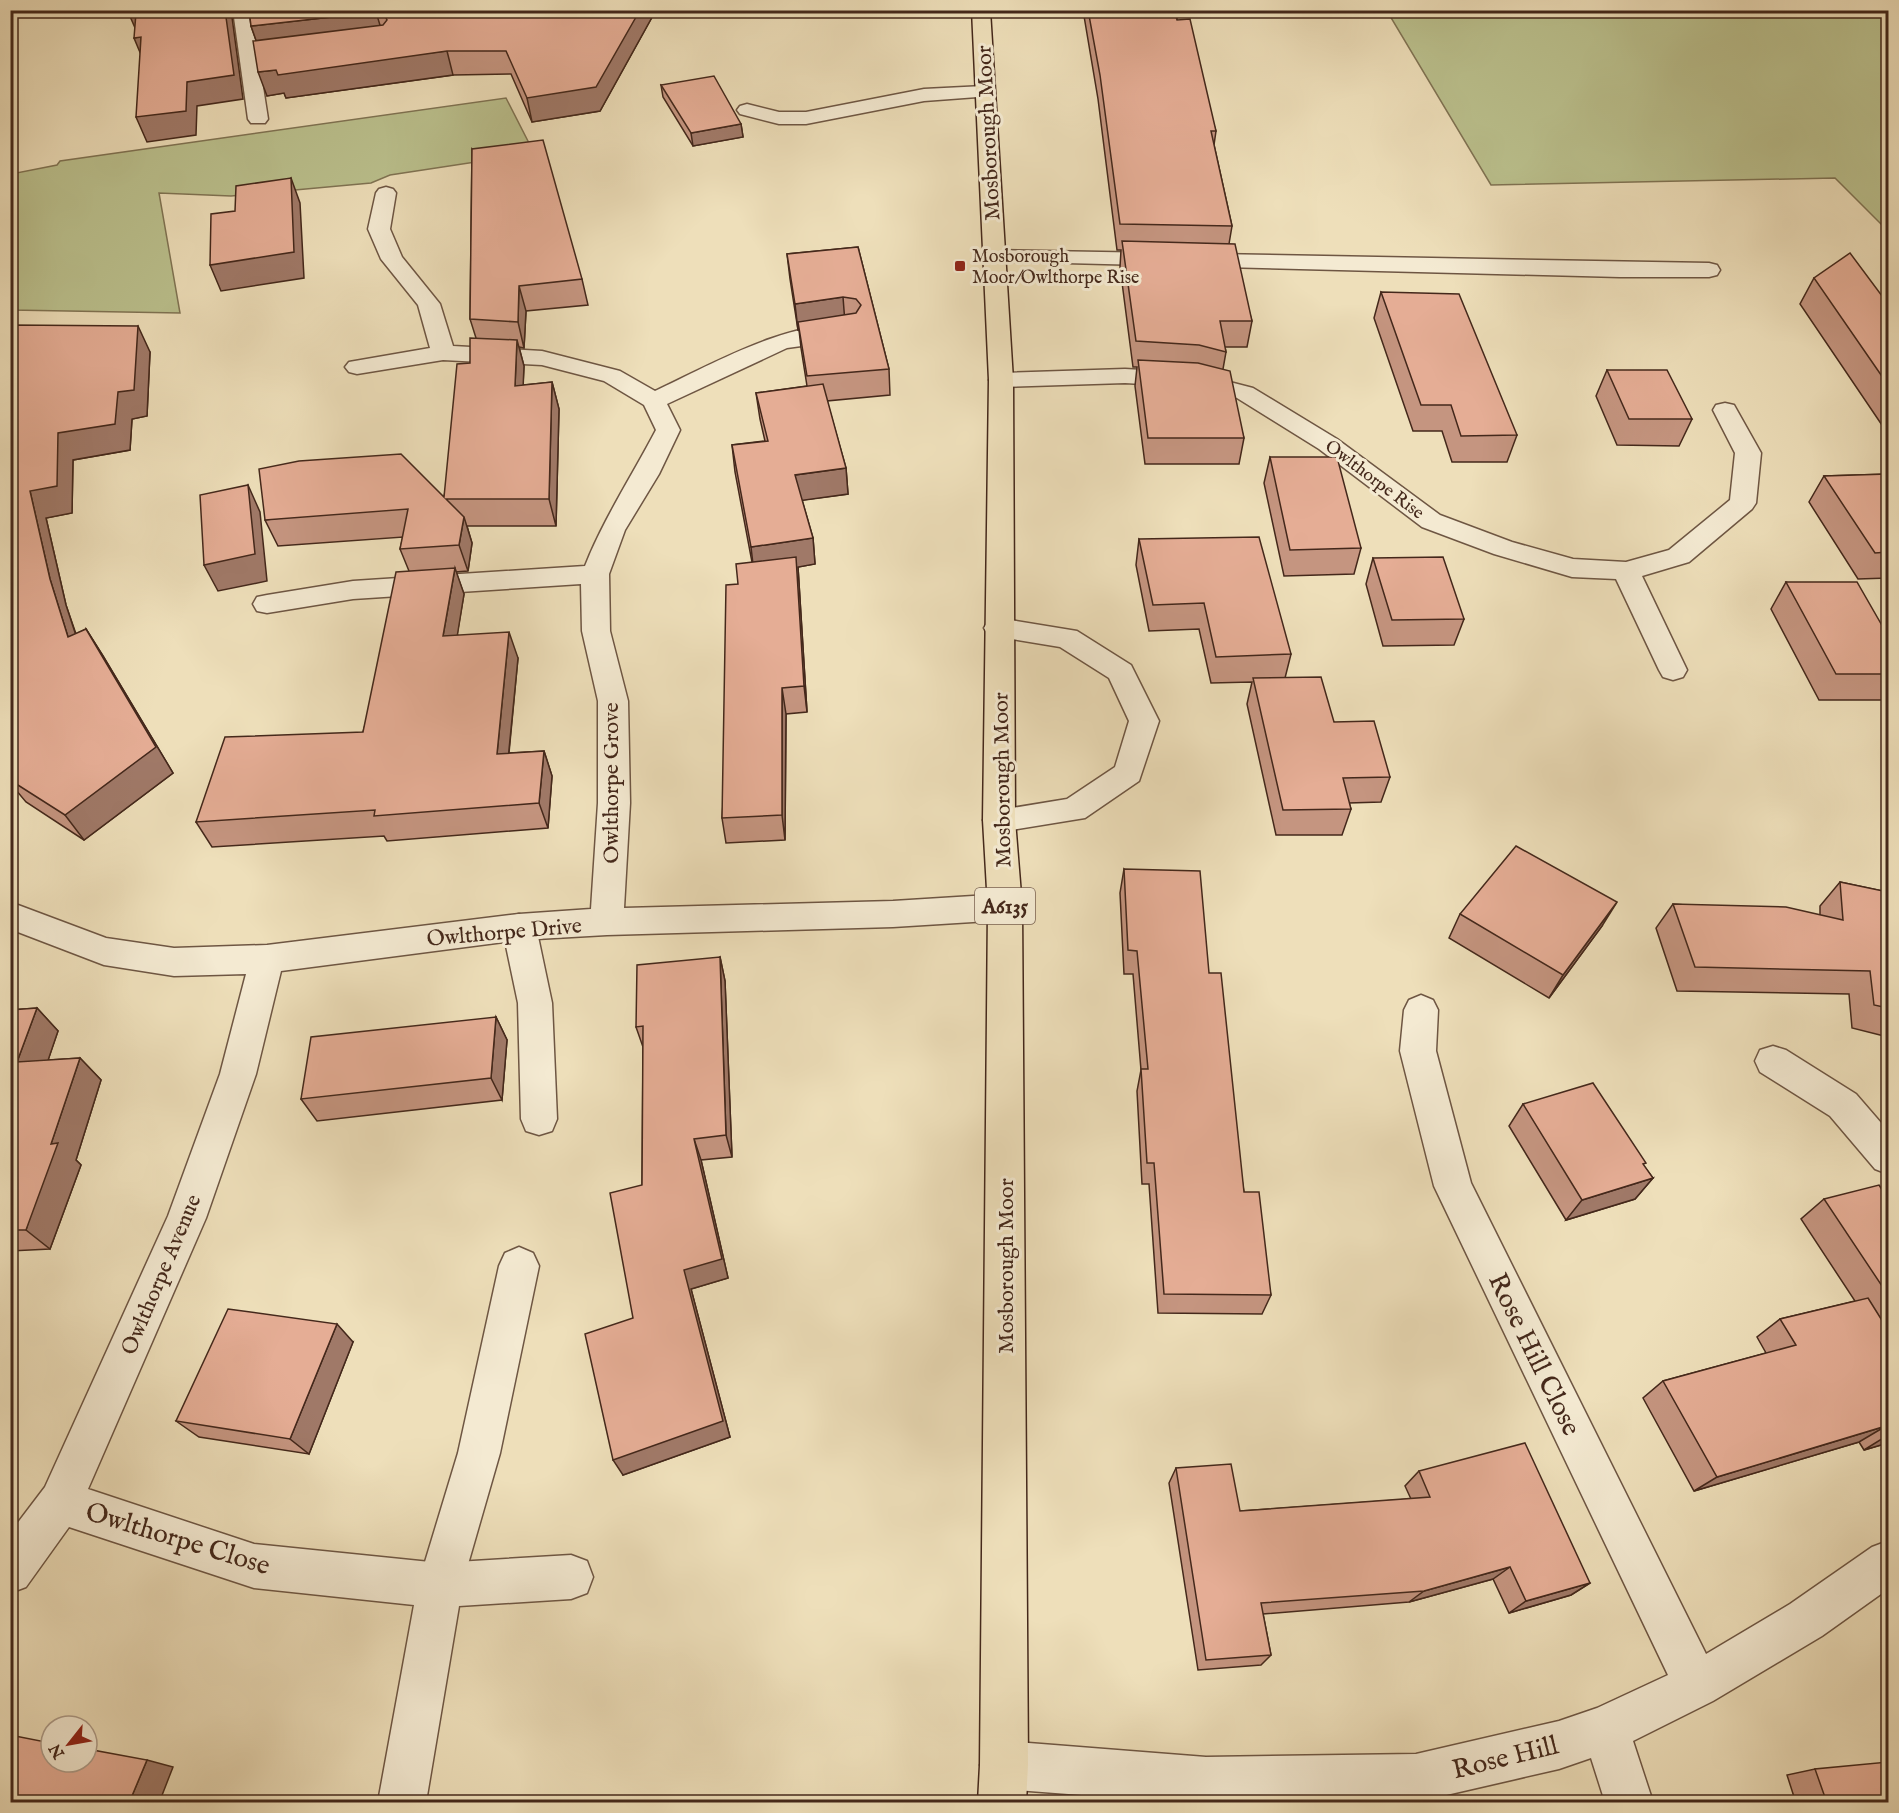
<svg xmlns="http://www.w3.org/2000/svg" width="1899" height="1813" font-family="'IM FELL English',serif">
  <rect width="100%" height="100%" fill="#eedfba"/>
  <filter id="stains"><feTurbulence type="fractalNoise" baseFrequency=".00333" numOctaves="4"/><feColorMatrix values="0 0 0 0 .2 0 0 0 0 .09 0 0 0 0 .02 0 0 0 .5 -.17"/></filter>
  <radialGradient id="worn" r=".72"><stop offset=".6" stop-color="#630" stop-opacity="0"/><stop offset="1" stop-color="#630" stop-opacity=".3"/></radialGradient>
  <g fill="#bbc18e" stroke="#807454" stroke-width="1.5">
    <path d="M1387,11H1888V231L1835,178L1491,185Z"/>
    <path d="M506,98L534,153L390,175L371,183L231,196L159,193L180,313L11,310V174L57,165L60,161Z"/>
  </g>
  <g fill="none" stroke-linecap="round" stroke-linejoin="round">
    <defs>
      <g id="lane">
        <path d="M984,86L991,88L993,92L991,96L924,101L806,124H779L740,114L737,110L740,106L747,104L779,112H806L924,89Z"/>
        <path d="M993,250L1709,263L1717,265L1720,270L1717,275L1709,277H1620L985,261L982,256L985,251Z"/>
        <path d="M998,618L1077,631L1131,665L1159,721L1139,781L1085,818L999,832L988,828L983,820L988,812L1067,799L1115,767L1129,721L1109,678L1060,647L988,635L984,628L988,621Z"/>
        <path d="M519,914L531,917L536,927L552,1003L557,1119L552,1131L539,1135L526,1131L521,1119L518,1003L502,927L507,917Z"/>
        <path d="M1773,1046L1786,1050L1856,1094L1888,1131V1174L1875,1169L1830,1116L1760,1072L1755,1061L1760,1050Z"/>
        <path d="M519,1247L533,1253L539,1266L500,1453L462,1585L456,1601L440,1607L424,1601L418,1585L458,1453L499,1266L505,1253Z"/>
      </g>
      <g id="street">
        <path d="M233,10H251L268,119L265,123H251L248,119Z"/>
        <path d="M386,187L393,189L396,193L390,229L402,257L440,304L453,346L542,351L620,371L655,391C705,368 798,314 853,328L856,333L853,338L845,340L787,348L667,404L680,430L659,474L625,530L609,574L610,631L628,701L630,803L624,908L893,901L1005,894L1017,898L1022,907L1017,916L1005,920L893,927L607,935L519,940L281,971L256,1074L206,1218L88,1489L254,1544L440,1563L571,1555L587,1561L593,1577L587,1593L571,1599L459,1606L426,1802H378L414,1605L254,1588L69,1527L26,1587L10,1593V1533L45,1487L168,1216L220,1074L246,974L174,976L104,965L10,929V902L106,938L174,948L267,945L519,914L591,909L598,803V701L582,631L581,584L353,599L267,613L257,611L253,604L257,597L267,595L353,581L585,566C604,518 632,476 656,430L644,405L604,381L542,365L443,360L357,374L349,372L345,367L349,362L430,348L418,305L381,259L368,229L376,193L379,189Z"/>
        <path d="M1125,369L1195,373L1253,388L1337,439L1440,515L1512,542L1573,559L1626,562L1669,550L1730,500L1735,453L1713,410L1716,405L1725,403L1734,405L1761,453L1756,503L1752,509L1689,562L1642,576L1687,670L1683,677L1673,680L1663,677L1659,670L1616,579L1572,577L1494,554L1422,527L1319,449L1237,398L1194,387L1125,383L1001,387L993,385L989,380L993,375L1001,373Z"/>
        <path d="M1421,995L1433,1000L1438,1010L1436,1051L1471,1183L1706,1654L1790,1604L1872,1547L1888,1541V1589L1822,1636L1713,1701L1633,1741L1653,1802H1605L1591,1758L1559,1769L1416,1802H1173L1004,1789L987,1782L980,1765L987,1748L1004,1741L1206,1757L1416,1754L1559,1721L1597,1708L1668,1675L1434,1186L1400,1051L1404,1010L1409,1000Z"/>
      </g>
      <path id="primary" d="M972,10H990L1013,380L1015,820L1022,907L1028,1765L1026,1802H978L980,1765L988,907L983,820L989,380Z"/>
    </defs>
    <use href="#lane" stroke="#6e5643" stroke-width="3"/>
    <use href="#street" stroke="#6e5643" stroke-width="3"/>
    <use href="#primary" stroke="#44281b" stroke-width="3"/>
    <use href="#lane" fill="#f4ead2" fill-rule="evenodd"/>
    <use href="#street" fill="#f4ead2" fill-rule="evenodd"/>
    <use href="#primary" fill="#eedfba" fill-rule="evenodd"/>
  </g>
  <g fill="#c59580" stroke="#44281b" stroke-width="1.5">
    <path d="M249,10H656L600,111L532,122L511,74L453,75L286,98L284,93L267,96L256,40L251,26Z"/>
    <path d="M1083,10H1174L1216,131L1214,145L1232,226L1229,244L1252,321L1247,347H1225L1226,352L1223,369L1244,438L1239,464H1145L1135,386L1137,367H1133L1120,267L1121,250H1117L1098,99Z"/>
    <path d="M661,85L741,124L743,137L693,146L663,97Z"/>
    <path d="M472,149L582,279L588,305L526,311L524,348L519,347L524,366L523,385L552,382L559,409L556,526H467L472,543L468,571L456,572L464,594L457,635L518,658L509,753L544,751L552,776L548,828L387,841L384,836L212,847L196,822L363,732L409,571L400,549L403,537L278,546L265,520L444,497L470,363L476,338L470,319Z"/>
    <path d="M858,247L889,369L890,395L827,401L846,468L848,494L802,500L813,538L815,564L798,567L807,712L786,714L785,840L726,843L722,818L738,584L752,562L735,472L732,445L765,441L760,419L756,393L807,386L801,348L799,330H798L790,279L787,254Z"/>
    <path d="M1814,278L1888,304V434L1800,304Z"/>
    <path d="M1381,292L1517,435L1507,462H1452L1442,431H1413L1374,318Z"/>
    <path d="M10,325L150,352L147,416L132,419L130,450L73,460L72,513L46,518L66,605L76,634L86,629L103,656L173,773L84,840L26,802L10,783Z"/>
    <path d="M1607,370L1692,419L1679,446L1617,445L1596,396Z"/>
    <path d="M1270,457L1361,548L1354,574L1284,576L1264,483Z"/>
    <path d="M1888,474V578L1858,579L1809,502L1824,476Z"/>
    <path d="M1139,539L1291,654L1285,678L1334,722L1390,777L1381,802L1349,803L1351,809L1342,835H1276L1247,704L1252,682L1211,683L1199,629L1149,631L1136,565Z"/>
    <path d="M1373,558L1464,619L1454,645L1383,646L1366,584Z"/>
    <path d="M1786,582L1888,636V700H1819L1771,609Z"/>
    <path d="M1124,869L1209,973L1244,1192L1271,1295L1262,1314L1158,1313L1149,1184H1142L1137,1091L1141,1070L1133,974H1124L1120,893Z"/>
    <path d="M1840,882L1888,892V1037L1852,1028L1849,994L1677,991L1656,928L1673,904L1820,915V906Z"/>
    <path d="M1460,914L1602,926L1549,998L1449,938Z"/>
    <path d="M720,957L725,981L732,1157L701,1160L728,1278L691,1289L730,1437L623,1475L642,1185L643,1047L636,1027Z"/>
    <path d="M37,1008L58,1031L48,1060L80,1058L101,1080L76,1160L81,1165L50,1249L10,1251V1010Z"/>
    <path d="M496,1017L507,1040L502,1100L317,1121L301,1099Z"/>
    <path d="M1523,1104L1644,1166L1653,1178L1635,1199L1566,1220L1509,1126Z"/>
    <path d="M1824,1199H1888V1443L1864,1450L1859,1442L1694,1491L1643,1398L1663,1381L1766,1353L1757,1337L1780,1319L1855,1301L1801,1219Z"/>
    <path d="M353,1342L309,1454L199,1437L176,1421Z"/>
    <path d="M1176,1468L1240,1511L1411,1499L1405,1486L1419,1471L1590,1583L1571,1595L1509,1613L1493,1579L1409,1602L1263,1614L1271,1655L1261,1665L1198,1670L1169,1483Z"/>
    <path d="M1815,1769L1888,1803H1796L1787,1775Z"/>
  </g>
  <g fill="#a07968" stroke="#44281b" stroke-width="1.5">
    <path d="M225,10H231L243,99L197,106L196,135L147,142L136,117L187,82Z"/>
    <path d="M463,10H476L479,24Z"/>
    <path d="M640,10H656L600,111L532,122L527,98Z"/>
    <path d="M376,12L383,35L259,49L251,26Z"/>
    <path d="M136,13L141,37L144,62L134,38L139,37L129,14Z"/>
    <path d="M447,51L453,75L286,98L284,93L267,96L258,72Z"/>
    <path d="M741,124L743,137L693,146L691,133Z"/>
    <path d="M291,178L300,203L304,278L221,291L210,265Z"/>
    <path d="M519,286L526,311L524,348L518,322Z"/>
    <path d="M843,297L845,323L798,322L799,330H798L795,304Z"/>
    <path d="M138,326L150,352L147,416L132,419L130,450L73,460L72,513L46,518L66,605L85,663L68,637L50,579L30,491L58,433Z"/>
    <path d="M517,340L524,366L522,412L515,386Z"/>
    <path d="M552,382L559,409L556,526L549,499Z"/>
    <path d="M846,468L848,494L798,501L795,475Z"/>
    <path d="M248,485L260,512L267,581L218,591L204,565Z"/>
    <path d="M464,517L472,543L468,571L459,545Z"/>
    <path d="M813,538L815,564L798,567L807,712L804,686L754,573L751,547Z"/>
    <path d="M455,568L464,594L453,662L443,636Z"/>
    <path d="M86,629L103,656L173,773L84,840L65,815Z"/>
    <path d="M509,632L518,658L506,780L497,754Z"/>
    <path d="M782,688L786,714L785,840L782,815Z"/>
    <path d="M544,751L552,776L548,828L539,803Z"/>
    <path d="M1617,902L1602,926L1549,998L1563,975Z"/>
    <path d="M720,957L725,981L732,1157L726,1135Z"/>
    <path d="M37,1008L58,1031L40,1084L17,1062Z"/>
    <path d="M496,1017L507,1040L502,1100L491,1078Z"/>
    <path d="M80,1058L101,1080L76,1160L81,1165L50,1249L26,1230L51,1144Z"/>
    <path d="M694,1139L701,1160L728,1278L691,1289L730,1437L623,1475L613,1460L684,1270Z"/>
    <path d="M1653,1178L1635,1199L1566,1220L1582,1200Z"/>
    <path d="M337,1324L353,1342L309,1454L290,1439Z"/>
    <path d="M1886,1426L1859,1442L1694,1491L1717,1477Z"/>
    <path d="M1888,1435V1443L1864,1450Z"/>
    <path d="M1510,1567L1493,1579L1409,1602L1424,1591Z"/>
    <path d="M1590,1583L1571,1595L1509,1613L1526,1601Z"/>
    <path d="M147,1760L173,1767L159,1803H129Z"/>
  </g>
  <g fill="#e5ad95" stroke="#44281b" stroke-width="1.5">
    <path d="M129,10H225L234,75L187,82L186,111L136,117L141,37L134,38L136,13L129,14Z"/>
    <path d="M249,10H464L467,14L534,15L542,13L544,10H640L596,87L527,98L506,51H447L278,75L276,70L258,72L253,41L383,25L387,20L384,14L376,12L251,26Z"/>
    <path d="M1088,10H1174L1177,20L1190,19L1216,131H1211L1232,226L1120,224L1100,75Z"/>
    <path d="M714,76L741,124L691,133L661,85Z"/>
    <path d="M543,140L582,279L519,286L518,322L470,319L472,149Z"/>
    <path d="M291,178L294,252L210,265L211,214L235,211L236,186Z"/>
    <path d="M1122,241L1235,244L1252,321H1220L1226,352L1199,345L1136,341Z"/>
    <path d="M858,247L889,369L807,376L798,322L856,313L861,305L856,299L843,297L795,304L787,254Z"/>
    <path d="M1850,253L1888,304V385L1814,278Z"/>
    <path d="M1381,292L1459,294L1517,435L1461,436L1451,405H1421Z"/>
    <path d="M10,325L138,326L134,390L118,392L115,424L58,433L57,486L30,491L50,579L68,637L86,629L156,747L65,815L10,780Z"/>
    <path d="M470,338L517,340L515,386L552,382L549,499H446L464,517L459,545L400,549L408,509L265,520L259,469L299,461L401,454L444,497L457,364L470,363Z"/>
    <path d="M1138,360L1198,363L1230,371L1244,438H1148Z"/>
    <path d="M1607,370H1667L1692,419H1629Z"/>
    <path d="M823,384L846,468L795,475L813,538L751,547L732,445L768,441L756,393Z"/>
    <path d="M1270,457H1337L1361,548L1290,550Z"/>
    <path d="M1888,474V552L1875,553L1824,476Z"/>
    <path d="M248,485L255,554L204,565L200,495Z"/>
    <path d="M1259,537L1291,654L1216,657L1204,603L1153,605L1139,539Z"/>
    <path d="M796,557L804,686L782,688V815L722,818L726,585L738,584L736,564Z"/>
    <path d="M1443,557L1464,619L1392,620L1373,558Z"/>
    <path d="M455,568L443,636L509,632L497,754L544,751L539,803L374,816L375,810L196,822L225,737L363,732L396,572Z"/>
    <path d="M1786,582H1857L1888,636V674H1836Z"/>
    <path d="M1321,677L1334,722L1374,721L1390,777L1343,778L1351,809L1283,810L1253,678Z"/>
    <path d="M1516,846L1617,902L1563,975L1460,914Z"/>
    <path d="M1124,869L1200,871L1209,973H1221L1244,1192H1259L1271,1295L1164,1294L1154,1163H1147L1141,1069H1148L1137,951L1128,950Z"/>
    <path d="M1840,882L1888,892V1008L1874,1005L1870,971L1695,967L1673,904L1786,907L1843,920Z"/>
    <path d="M720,957L726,1135L694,1139L722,1259L684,1270L723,1421L613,1460L585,1334L633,1318L610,1193L642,1185L643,1026L636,1027L637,965Z"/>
    <path d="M37,1008L17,1062L80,1058L51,1144L58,1143L26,1230H10V1010Z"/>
    <path d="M496,1017L491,1078L301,1099L311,1037Z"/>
    <path d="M1593,1083L1646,1163L1643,1164L1653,1178L1582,1200L1523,1104Z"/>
    <path d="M1879,1185L1888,1199V1295L1824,1199Z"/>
    <path d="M1868,1298L1888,1330V1430L1886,1426L1717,1477L1663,1381L1796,1345L1780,1319Z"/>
    <path d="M228,1309L337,1324L290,1439L176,1421Z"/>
    <path d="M1525,1443L1590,1583L1526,1601L1510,1567L1424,1591L1261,1603L1271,1655L1206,1660L1176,1468L1231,1464L1240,1511L1430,1497L1419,1471Z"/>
    <path d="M10,1735L51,1743V1762H87V1749L147,1760L129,1803H10Z"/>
    <path d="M1888,1762V1803H1827L1815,1769Z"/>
  </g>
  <rect fill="#8f2418" stroke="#f4ead2" stroke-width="2" x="954" y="260" width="12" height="12" rx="3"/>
  <g text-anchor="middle" stroke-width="6" stroke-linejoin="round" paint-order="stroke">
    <g font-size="18" fill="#44281b" stroke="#f4ead2" text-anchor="start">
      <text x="972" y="262">Mosborough<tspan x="972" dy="21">Moor/Owlthorpe Rise</tspan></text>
    </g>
    <g font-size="18" fill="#44281b" stroke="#f4ead2">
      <text transform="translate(1375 479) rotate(37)" y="6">Owlthorpe Rise</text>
    </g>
    <rect fill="#f4ead2" stroke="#796252" stroke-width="1.5" x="975" y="888" width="60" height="36" rx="4.5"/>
    <g font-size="21" font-weight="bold" fill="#44281b">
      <text x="1005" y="913">A6135</text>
    </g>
    <g font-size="22" fill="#44281b" stroke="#f4ead2">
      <text transform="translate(987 133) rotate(-93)" y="8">Mosborough Moor</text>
      <text transform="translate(1001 780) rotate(-91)" y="8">Mosborough Moor</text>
      <text transform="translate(610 783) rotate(-90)" y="8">Owlthorpe Grove</text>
      <text transform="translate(504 931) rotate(-5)" y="8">Owlthorpe Drive</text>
      <text transform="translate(1005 1266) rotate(-90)" y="8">Mosborough Moor</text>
      <text transform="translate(160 1274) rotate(-67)" y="8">Owlthorpe Avenue</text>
    </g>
    <g font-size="27" fill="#44281b" stroke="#f4ead2">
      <text transform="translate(1535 1354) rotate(64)" y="9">Rose Hill Close</text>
      <text transform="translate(178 1538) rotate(17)" y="9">Owlthorpe Close</text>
      <text transform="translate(1505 1757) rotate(-14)" y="9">Rose Hill</text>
    </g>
  </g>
  <rect width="1899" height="1813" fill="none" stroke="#eedfba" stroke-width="36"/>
  <rect x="12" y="12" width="1875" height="1789" fill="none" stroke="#44281b" stroke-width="3"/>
  <rect x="18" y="18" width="1863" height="1777" fill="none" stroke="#44281b" stroke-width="1.5"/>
  <g transform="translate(69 1744) rotate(239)"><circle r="28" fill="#f4ead2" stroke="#ae9c89" stroke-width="1.5"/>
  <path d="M0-4.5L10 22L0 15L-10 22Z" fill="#8f2418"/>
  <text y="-9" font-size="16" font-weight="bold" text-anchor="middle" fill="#44281b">N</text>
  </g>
  <rect width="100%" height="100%" filter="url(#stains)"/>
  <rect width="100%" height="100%" fill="url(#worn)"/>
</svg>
